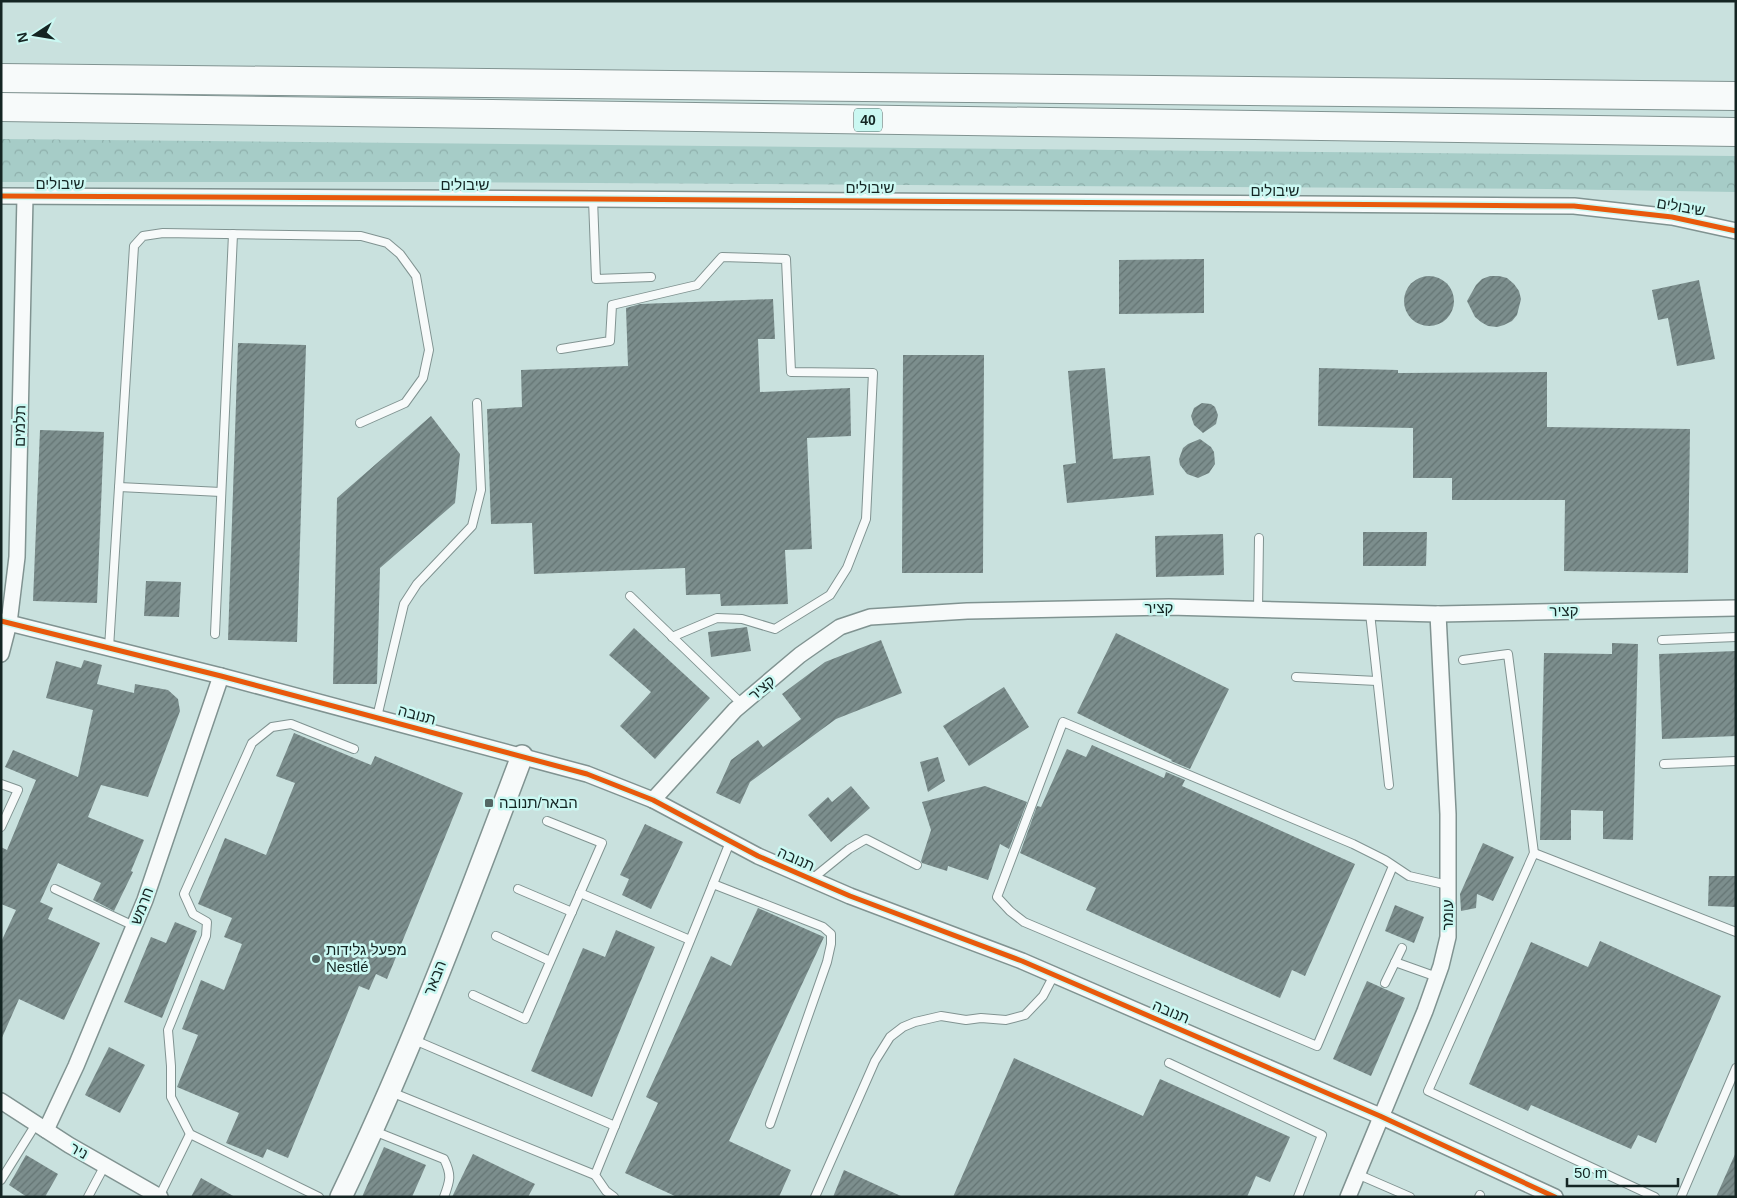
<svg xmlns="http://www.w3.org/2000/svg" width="1737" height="1198" font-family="Helvetica,'Noto Sans Hebrew',sans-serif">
  <defs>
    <pattern id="forest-crowns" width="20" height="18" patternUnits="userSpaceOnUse" patternTransform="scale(1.25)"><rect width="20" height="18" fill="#a6ccc7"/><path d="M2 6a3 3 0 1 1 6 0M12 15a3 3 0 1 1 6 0" fill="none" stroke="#8eafab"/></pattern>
    <pattern id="building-hatch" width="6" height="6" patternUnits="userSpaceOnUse" patternTransform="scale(1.25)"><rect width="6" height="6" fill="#7c8e8d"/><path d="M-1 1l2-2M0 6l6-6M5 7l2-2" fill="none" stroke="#647473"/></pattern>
  </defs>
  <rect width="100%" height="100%" fill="#c9e1de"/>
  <path fill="url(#forest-crowns)" d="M1,139L1736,156V192L1548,189L438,182H1Z"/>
  <g fill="url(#building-hatch)">
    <path d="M1204,259V313L1119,314V260Z"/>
    <circle cx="1429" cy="301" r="25"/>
    <path d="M1490,276H1499L1507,278L1514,284L1519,291L1521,299L1517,315L1512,321L1504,325L1497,327L1488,326L1481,322L1475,317L1467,301L1476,285L1482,279Z"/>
    <path d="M1699,280L1715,359L1677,366L1668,318L1658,320L1652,290Z"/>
    <path d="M773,299L775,339H758L760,392L850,388L851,436L807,438L812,549L785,550L788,604L721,606L720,594L686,595L685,568L534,574L532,523L491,524L487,409L522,407L521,370L628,366L626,308L640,304Z"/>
    <path d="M238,343L306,345L297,642L228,640Z"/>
    <path d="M903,355H984L983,573H902Z"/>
    <path d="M1105,368L1113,459L1150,456L1154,495L1067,503L1063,465L1076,463L1068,371Z"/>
    <path d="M1319,368L1398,370V373L1547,372V427L1690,429L1688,573L1564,571L1565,500H1452V478H1413V428L1318,426Z"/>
    <path d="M1202,403L1211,404L1215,407L1218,415L1216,424L1203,433L1194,425L1191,416L1194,408Z"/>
    <path d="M431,416L460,454L455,503L380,568L377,684H333L337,498Z"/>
    <path d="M40,430L104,432L97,603L33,601Z"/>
    <path d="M1200,439L1211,447L1214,452L1215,464L1209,473L1198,478L1187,474L1180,465L1179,459L1183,448L1188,444Z"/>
    <path d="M1363,532H1427L1426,566H1363Z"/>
    <path d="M1223,534L1224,575L1156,577L1155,536Z"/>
    <path d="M146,581L181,582L179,617L144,616Z"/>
    <path d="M747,627L751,651L711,657L708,632Z"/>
    <path d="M634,628L710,698L655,759L620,726L651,692L609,655Z"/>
    <path d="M1116,633L1229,689L1190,769L1171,761L1172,760L1077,713Z"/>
    <path d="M881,640L902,693L836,719L750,782L740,804L716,793L731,760L758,740L763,747L801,719L782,694L825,662Z"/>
    <path d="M1612,643L1638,644L1633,840L1603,839V811L1571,810V840H1540L1544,653L1612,654Z"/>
    <path d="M1736,651V736L1662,739L1659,654Z"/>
    <path d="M84,660L102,665L97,684L134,693L135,684L168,690L178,699L180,711L148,797L101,785L88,817L144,840L131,871L133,872L114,911L93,900L101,883L58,863L40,902L53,908L48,919L100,943L64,1020L19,999L1,1040V942L16,910L1,904V847L7,850L36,780L5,767L13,750L78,777L93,710L46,698L56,661L81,668Z"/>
    <path d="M1004,687L1029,727L969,766L943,726Z"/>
    <path d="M294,733L371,765L375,756L463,793L387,979L376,974L369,990L359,986L288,1158L267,1149L263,1158L226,1143L239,1113L177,1087L198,1035L182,1029L201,980L224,990L242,944L224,937L232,918L198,904L225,838L266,855L295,783L276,776Z"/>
    <path d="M1092,745L1164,778L1166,772L1185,780L1182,786L1355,864L1305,976L1292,970L1280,998L1086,910L1096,888L1020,853L1037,806L1041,807L1067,749L1086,757Z"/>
    <path d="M938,757L945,781L928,792L920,762Z"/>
    <path d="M851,786L870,808L831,842L808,815L828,797L832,802Z"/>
    <path d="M985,786L1027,802L1009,849L1000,844L988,880L948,866L947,871L922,863L921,861L931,830L922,802Z"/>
    <path d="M645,824L683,842L651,909L622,895L629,879L620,875Z"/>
    <path d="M1483,843L1514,857L1493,901L1477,894L1476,908L1461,911L1460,894Z"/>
    <path d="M1709,876H1736V907L1708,906Z"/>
    <path d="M1395,905L1424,917L1414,943L1385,931Z"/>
    <path d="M758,908L824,937L729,1141L791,1170L779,1197H677L625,1173L658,1103L646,1097L711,956L731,966Z"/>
    <path d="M175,922L197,931L162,1018L124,1002L151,937L166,943Z"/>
    <path d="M616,930L655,947L592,1097L531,1071L583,948L605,957Z"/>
    <path d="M1600,941L1721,996L1656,1143L1638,1135L1631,1149L1531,1105L1528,1111L1469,1084L1531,942L1588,967Z"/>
    <path d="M1367,981L1405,998L1371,1076L1333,1059Z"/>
    <path d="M109,1047L145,1065L120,1113L85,1095Z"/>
    <path d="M1014,1058L1143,1116L1160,1079L1290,1137L1270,1182L1256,1176L1247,1197H953Z"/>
    <path d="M384,1147L426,1165L412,1197H362Z"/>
    <path d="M1736,1152V1197H1716Z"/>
    <path d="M473,1154L535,1184L528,1197H452Z"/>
    <path d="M26,1155L58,1174L45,1197H27L9,1185Z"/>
    <path d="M844,1170L903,1197H833Z"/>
    <path d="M201,1178L235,1197H191Z"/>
  </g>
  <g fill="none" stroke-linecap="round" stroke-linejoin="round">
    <defs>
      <g id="lane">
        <path d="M593,199L596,279L651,277"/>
        <path d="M561,349L610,341L612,305L697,285L722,257L786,259L791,372L873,373L866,519L847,568L830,595L775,629L742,619L717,618L672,637"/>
        <path d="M119,487L221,492"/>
        <path d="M630,596L742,704"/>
        <path d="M1258,610L1259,538"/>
        <path d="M1370,613L1389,785"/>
        <path d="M215,634L233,234"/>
        <path d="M1662,640L1736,637"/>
        <path d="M109,648L134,246L143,236L163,233L361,236L387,243L400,254L416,276L429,350L423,378L405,403L360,423"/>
        <path d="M1463,660L1508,654L1534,853L1428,1091L1655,1197"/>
        <path d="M1296,677L1377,681"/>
        <path d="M377,717L404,604L417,584L472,526L481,490L477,403"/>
        <path d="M1664,764L1736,761"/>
        <path d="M1,784L18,790L1,827"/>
        <path d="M1534,853L1736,932"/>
        <path d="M1393,866L1317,1046L1024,922L1010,911L997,897L1063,722L1353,844L1385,860L1409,876L1448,885"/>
        <path d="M812,879L849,849L866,839L917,865"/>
        <path d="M713,884L823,927L831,934V944L827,962L770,1124"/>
        <path d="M55,889L134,926"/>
        <path d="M518,889L572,912"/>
        <path d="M580,893L690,940"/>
        <path d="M496,936L550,961"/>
        <path d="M1395,962L1437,977"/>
        <path d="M1385,983L1402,948"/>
        <path d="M473,995L525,1019L602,843L547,821"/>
        <path d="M412,1039L615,1126"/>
        <path d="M1169,1063L1322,1135L1298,1197"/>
        <path d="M391,1092L595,1175"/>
        <path d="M374,1131L444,1159C452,1175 450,1181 444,1197"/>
        <path d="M1357,1174L1410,1197"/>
        <path d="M1,1180L36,1124"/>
        <path d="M88,1197L105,1165"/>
        <path d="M159,1197L190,1134"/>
        <path d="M319,1197L190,1134L171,1097V1066L168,1030L206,936L207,922L193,914L184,894L252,743L272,727L291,724L354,749"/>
        <path d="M614,1197L606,1191L595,1175L730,842"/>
        <path d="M815,1197L875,1061L890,1037L903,1027L915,1022L941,1016L966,1020L981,1018L1006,1020L1025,1015L1043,996L1054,975"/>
        <path d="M1479,1197L1480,1195"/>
        <path d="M1681,1197L1736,1068"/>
      </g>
      <g id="street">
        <path d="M1,196L593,199L1574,206L1672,217L1736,231"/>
        <path d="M1,621L221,676L587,774L653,800L758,856L850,896L1022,961L1380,1116L1555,1197"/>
        <path d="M1,654L9,623L17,557L25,197"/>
        <path d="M653,800L735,710L800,655L840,627L870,617L967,611L1169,607L1438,614L1736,608"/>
        <path d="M1,1101L69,1145L160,1197"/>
        <path d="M46,1130L76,1066L145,900L221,676"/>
        <path d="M1348,1197L1425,1011L1441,966L1448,937V814L1438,614"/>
      </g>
      <path id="secondary" d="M341,1197C410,1054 466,905 522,756"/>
      <g id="highway">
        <path d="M1,78L1736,96"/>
        <path d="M1,107L1736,132"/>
      </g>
    </defs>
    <use href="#lane" stroke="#809391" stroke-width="10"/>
    <use href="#street" stroke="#809391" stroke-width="18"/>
    <use href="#secondary" stroke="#809391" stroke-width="24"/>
    <use href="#highway" stroke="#809391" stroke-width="30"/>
    <use href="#lane" stroke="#f7fafa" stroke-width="8"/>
    <use href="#street" stroke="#f7fafa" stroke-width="15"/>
    <use href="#secondary" stroke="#f7fafa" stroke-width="21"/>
    <use href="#highway" stroke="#f7fafa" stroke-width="28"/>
    <defs>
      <g id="cycleway">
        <path d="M1,196L593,199L1574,206L1672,217L1736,231"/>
        <path d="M1,621L221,676L587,774L653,800L758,856L850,896L1022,961L1380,1116L1555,1197"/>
      </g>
    </defs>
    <use href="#cycleway" stroke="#cbf8f2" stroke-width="8"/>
    <use href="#cycleway" stroke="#e8590c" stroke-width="5"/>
  </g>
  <g fill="#536764" stroke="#cbf8f2" stroke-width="2">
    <rect x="484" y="798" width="10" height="10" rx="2.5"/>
    <circle cx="316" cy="959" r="5"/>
  </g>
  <g text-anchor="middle" stroke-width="5" stroke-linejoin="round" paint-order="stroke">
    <rect fill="#cbf8f2" stroke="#4b6461" stroke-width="1" x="854" y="108.5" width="28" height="23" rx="4"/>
    <g font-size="14" font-weight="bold" fill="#142523">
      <text x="868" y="125">40</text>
    </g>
    <g font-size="15" fill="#142523" stroke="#cbf8f2">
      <text x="60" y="189">שיבולים</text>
      <text x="465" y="190">שיבולים</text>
      <text x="870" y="193">שיבולים</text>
      <text x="1275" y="196">שיבולים</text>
      <text transform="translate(1681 207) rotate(10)" y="5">שיבולים</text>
      <text transform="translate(20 426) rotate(-89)" y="5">תלמים</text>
      <text x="1159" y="613">קציר</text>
      <text transform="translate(1564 611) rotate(-1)" y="5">קציר</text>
      <text transform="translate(762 688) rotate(-40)" y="5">קציר</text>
      <text transform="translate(417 715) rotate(15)" y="5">תנובה</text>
      <text transform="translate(796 859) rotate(24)" y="5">תנובה</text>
      <text transform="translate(142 906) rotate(-69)" y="5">חרמש</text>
      <text transform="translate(1448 915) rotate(-89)" y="5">עומר</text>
      <text transform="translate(435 978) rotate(-68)" y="5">הבאר</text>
      <text transform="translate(1171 1012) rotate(23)" y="5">תנובה</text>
      <text transform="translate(79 1151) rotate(30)" y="5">ניר</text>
    </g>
    <g font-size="15" fill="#142523" stroke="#cbf8f2" text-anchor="start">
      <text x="499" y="808">הבאר/תנובה</text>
      <text x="326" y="955">מפעל גלידות<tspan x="326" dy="17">Nestlé</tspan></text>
    </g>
  </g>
  <rect width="1737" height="1198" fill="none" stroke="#142523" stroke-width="5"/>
  <g transform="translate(35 35) rotate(258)" stroke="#cbf8f2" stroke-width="4" paint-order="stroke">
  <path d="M0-4L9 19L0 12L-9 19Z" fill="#142523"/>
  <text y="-8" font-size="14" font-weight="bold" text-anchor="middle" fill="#142523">N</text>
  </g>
  <path d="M1567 1178v8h111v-8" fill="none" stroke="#142523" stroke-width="2.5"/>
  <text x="1574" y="1178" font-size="15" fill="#142523" stroke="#cbf8f2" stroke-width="4" paint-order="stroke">50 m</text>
</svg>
